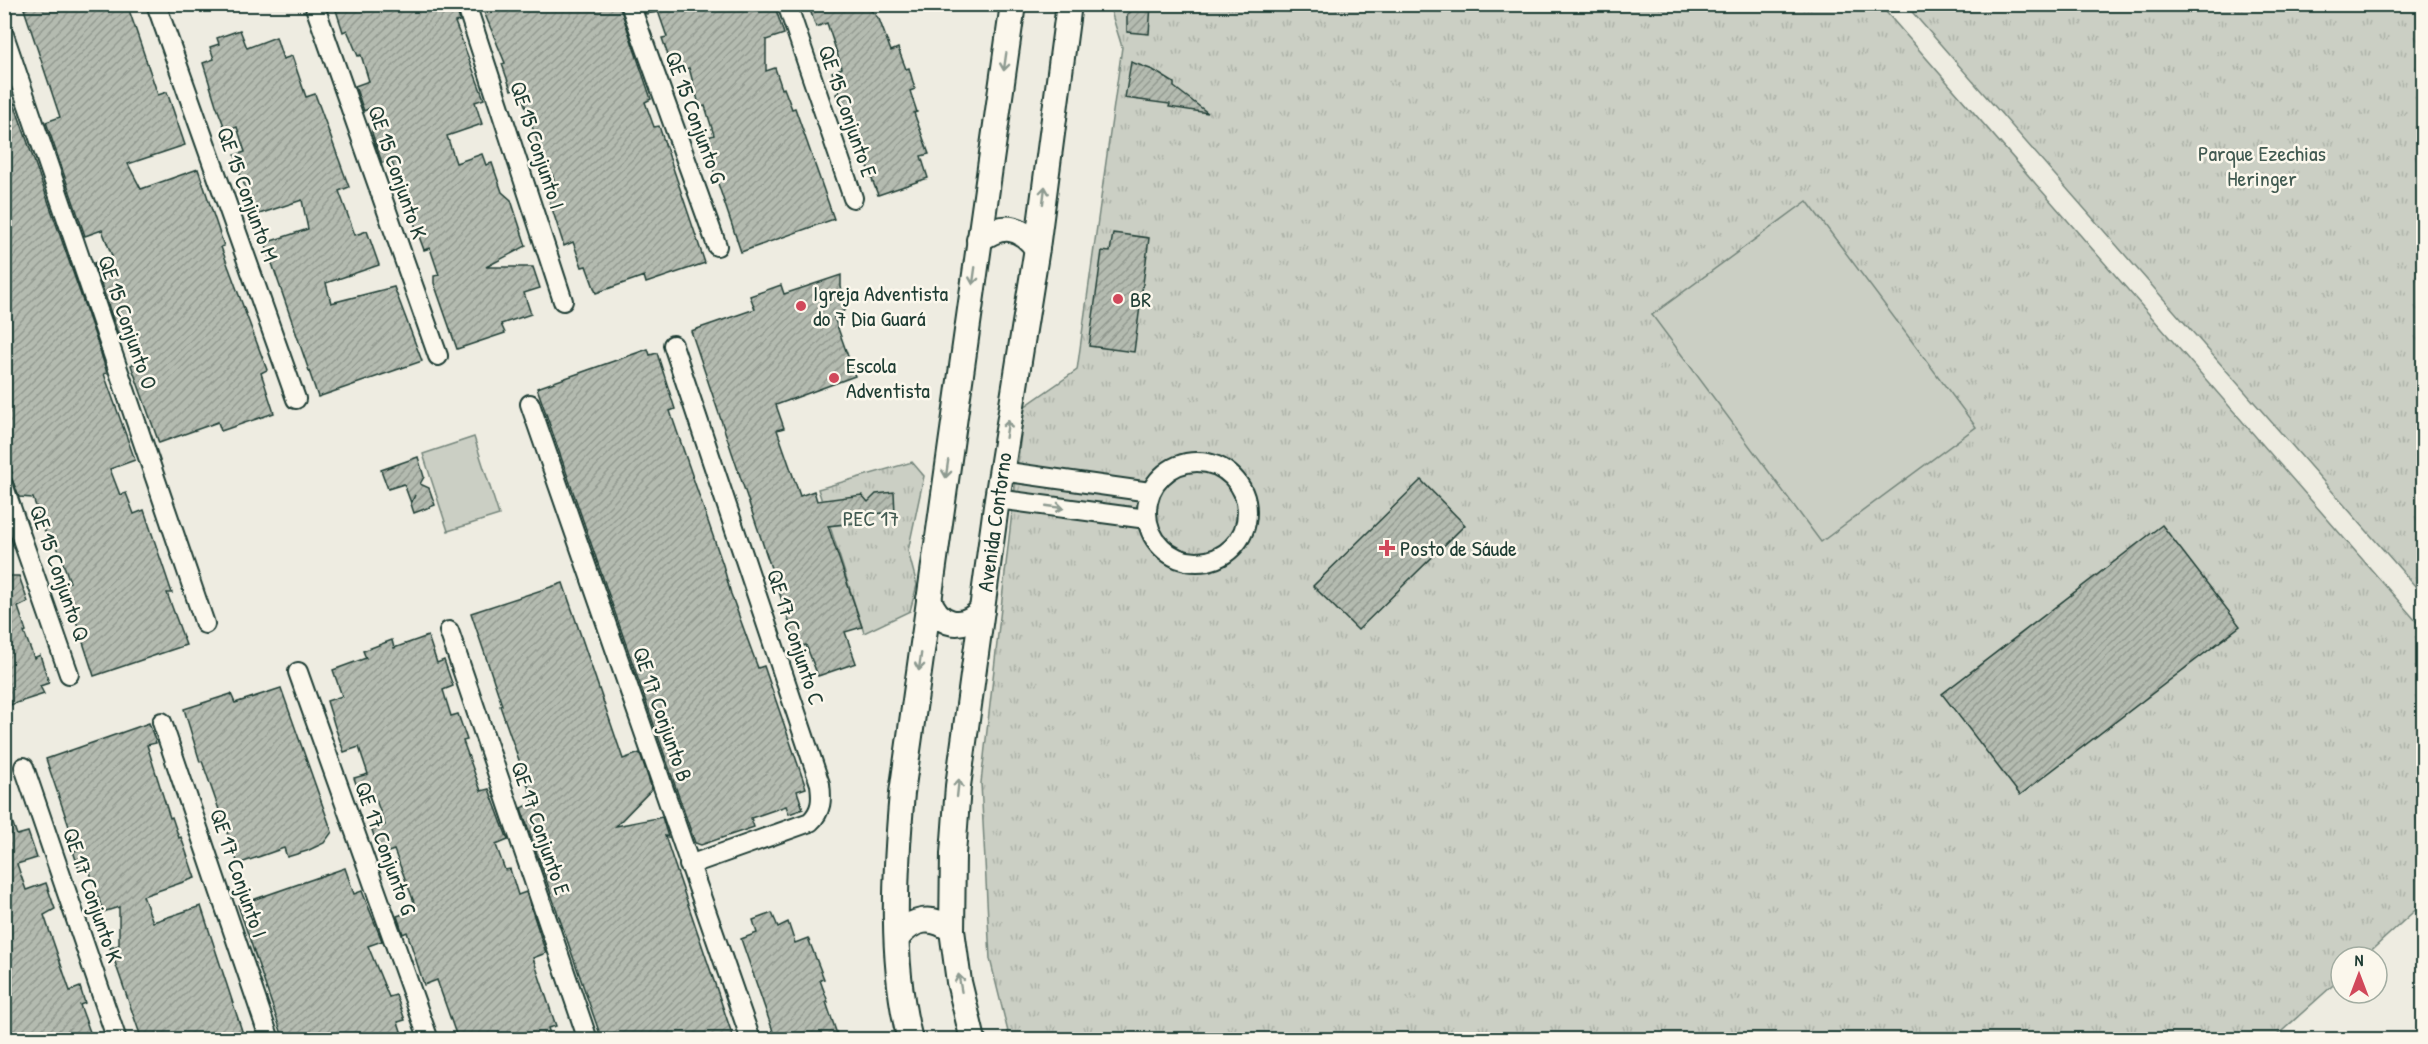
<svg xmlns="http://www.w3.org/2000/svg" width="2428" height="1044" font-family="'Patrick Hand',sans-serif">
  <defs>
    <pattern id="park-tufts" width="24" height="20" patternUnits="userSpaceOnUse" patternTransform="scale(1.5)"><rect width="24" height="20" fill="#cbcfc4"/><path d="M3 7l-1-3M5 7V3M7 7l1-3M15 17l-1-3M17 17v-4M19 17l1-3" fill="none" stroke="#aeb3a9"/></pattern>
    <pattern id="building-hatch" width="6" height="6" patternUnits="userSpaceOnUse" patternTransform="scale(1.5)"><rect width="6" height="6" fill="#b4bbb0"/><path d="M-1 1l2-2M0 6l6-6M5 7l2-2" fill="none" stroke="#929990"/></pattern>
  </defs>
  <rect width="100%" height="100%" fill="#eeece1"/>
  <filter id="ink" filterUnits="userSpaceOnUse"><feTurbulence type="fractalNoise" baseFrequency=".0167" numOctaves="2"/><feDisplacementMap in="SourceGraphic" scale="12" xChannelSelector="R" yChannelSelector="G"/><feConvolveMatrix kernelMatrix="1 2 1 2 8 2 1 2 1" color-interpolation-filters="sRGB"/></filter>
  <g filter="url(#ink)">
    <g fill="url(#park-tufts)" stroke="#75867c" stroke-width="1.5">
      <path d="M1109,5H1880L2423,629V903L2364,957H2341V978L2273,1039L1010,1040L990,959L981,783L1024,407L1077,370L1122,47Z"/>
      <path d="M1906,5H2423V595Z"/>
      <path d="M912,462L924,476L908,551L917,585L910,611L864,633L818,489Z"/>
    </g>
    <g fill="#cbcfc4" stroke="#75867c" stroke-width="1.5">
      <path d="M1807,201L1976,427L1821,542L1652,315Z"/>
      <path d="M474,437L499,515L448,531L423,454Z"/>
    </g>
    <g fill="url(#building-hatch)" stroke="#1f3d34" stroke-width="1.5">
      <path d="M38,4H127L158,95L167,92L185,145L128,164L141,189L198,169L224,246L221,247L267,370L261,373L274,413L221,431L218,422L159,443L131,365L140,360L131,336L120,340L94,263L112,256L102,230L85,236L46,122L60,117L24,9Z"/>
      <path d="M334,4H455L460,21L455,22L484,99L475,102L482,124L447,136L456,163L482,154L486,165L492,163L502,192L511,200L526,246L486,267H533L540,288L524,293L531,314L501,324L505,333L457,349L434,283V276L439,275L430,248L424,250L391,160L382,163L372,133V107L364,111L355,86L369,81L361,55L358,56L347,30L343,32Z"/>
      <path d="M487,4H619L651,99L645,102L654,127L659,126L705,263L646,283L644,276L596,293L586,266L582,267L573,242L564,246L547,193L557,189L548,163L545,165L519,87L511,90L502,64L505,63L484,12L489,10Z"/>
      <path d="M642,4H774L784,34L766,40V71L775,68L782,89L784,88L792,109L795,108L834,219L741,252L703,139L714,135L705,106L700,108L689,68L677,72L671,64L662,38L667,37L658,11V12L646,14Z"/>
      <path d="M808,4H865L879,19L891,51L898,48L906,69L909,68L915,89L910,91L917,112L914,113L929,154L921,156L928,178L878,195L862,153L860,154L846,112L843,114L836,94L839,92L832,72L842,68L827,23L816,27Z"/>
      <path d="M1131,4H1151L1149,34L1127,32V14L1131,11Z"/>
      <path d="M240,30L247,48L276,37L283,59L292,56L306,97L315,94L349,187L339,191L355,235L367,231L379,265L326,283L331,303L394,287L422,361L318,397L265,243L308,229L302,200L256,215L237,166H239L235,155L245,152L237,127L226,131L216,105L203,63L214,59L210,47L219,44L217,38Z"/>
      <path d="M1131,62L1153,70L1174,83V87L1208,113L1169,107L1170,104L1125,98Z"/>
      <path d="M7,83L99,347L107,373L104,374L135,460L110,469L120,495L126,493L134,514L144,510L172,593H167L186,645L94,676L64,584L70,582L55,541L49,543L33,498L19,497L12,479L4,476L12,473L4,452V84Z"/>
      <path d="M1113,233L1149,238L1134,352L1089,346L1102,251L1110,252Z"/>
      <path d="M841,275V287L848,304L845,310L834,317L855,376L776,405L784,428L777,430L800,496L814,491L817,501L862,495L868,502L876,494L894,492L895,514L886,516L882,513L862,516L863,522L828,526L862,627L845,632L856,663L818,676L806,645L798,648L691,331L755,309L750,296L781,285L784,294Z"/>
      <path d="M648,349L650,355L657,353L675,409L670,411L723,565L731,594L758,668L764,666L806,788L797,791L803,809L789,814L786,806L751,818L754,827L701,845L695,843L537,388Z"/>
      <path d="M418,457L424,477L420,484L429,488L435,505L414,513L411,504L415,495L411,503L404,484L388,489L381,470Z"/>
      <path d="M1421,480L1465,525L1358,630L1313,586Z"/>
      <path d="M2162,525L2240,626L2020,795L1942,694Z"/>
      <path d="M4,576H19L28,602L18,607L26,631L24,632L34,658L40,655L49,683L40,686L44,694L4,707Z"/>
      <path d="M563,583L623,759L640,753L652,789L616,826L662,817L668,837L665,836L673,860L734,1040H602L521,808L534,803L500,706L502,705L471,613Z"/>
      <path d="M428,636L437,663L444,660L453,686L443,690L451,716L458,714L467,740L463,741L481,791L489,789L508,840L496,845L505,870L510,869L518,895L526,892L546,953L533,958L556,1026L548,1028L552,1040H458L437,980L424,985L407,932L403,934L397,916L409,912L407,905L414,902L394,850L380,855L372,830L385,825L376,800L363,804L354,778L368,774L359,747L344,752L335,727L327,701L342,696L333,670L366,658L363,651L392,640L394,648Z"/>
      <path d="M281,688L332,832L324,843L307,851L287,857L284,848L238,864L202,761L200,762L184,709L231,694L235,703Z"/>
      <path d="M149,723L156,743L147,745L170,818L172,817L179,838L181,837L195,878L143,896L153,922L201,906L245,1040H142L110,948L119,945V907L103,912L89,869L80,872L73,851L77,850L46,759Z"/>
      <path d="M7,807L17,835L28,832L37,858L17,864L26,890L46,883L55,909L44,915L70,991L80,987L85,1003L80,1005L93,1040H4V808Z"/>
      <path d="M345,868L354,894L362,891L382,941L368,946L389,997L396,995L405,1020L398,1022L404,1040H284L238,905Z"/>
      <path d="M772,913L778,927L788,922L795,943L808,938L824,979L820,980L828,1002H826L839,1040H776L741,939L757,933L753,920Z"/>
    </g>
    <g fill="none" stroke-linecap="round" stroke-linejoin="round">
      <defs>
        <g id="minor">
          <path d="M156,4L296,399"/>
          <path d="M314,4L438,356"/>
          <path d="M466,4L563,301"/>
          <path d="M630,4L717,246"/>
          <path d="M787,4L853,198"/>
          <path d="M4,35L205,624"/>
          <path d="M673,345L820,784C822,799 822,811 810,822L689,865"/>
          <path d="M530,404L751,1040"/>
          <circle cx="1197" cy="512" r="50"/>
          <path d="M1001,471L1150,492"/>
          <path d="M4,487L69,674"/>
          <path d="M997,499L1147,519"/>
          <path d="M449,631L588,1040"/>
          <path d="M298,672L429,1040"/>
          <path d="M162,722L270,1040"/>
          <path d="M24,767L117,1040"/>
        </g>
        <g id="major">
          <path d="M979,240C1002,223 1020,225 1037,248"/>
          <path d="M929,599C938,626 963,631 982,610"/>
          <path d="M898,937C913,918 932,915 952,930"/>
          <path d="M910,1040C890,962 895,872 902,793L1013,4"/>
          <path d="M973,1040L959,982L952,930L953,854L958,786L997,499L1037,248L1069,4"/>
        </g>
      </defs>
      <use href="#minor" stroke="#1f3d34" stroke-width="22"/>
      <use href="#major" stroke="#1f3d34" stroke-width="28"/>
      <use href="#minor" stroke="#fbf7ec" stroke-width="18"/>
      <use href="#major" stroke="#fbf7ec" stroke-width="24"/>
    </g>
    <defs><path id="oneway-shaft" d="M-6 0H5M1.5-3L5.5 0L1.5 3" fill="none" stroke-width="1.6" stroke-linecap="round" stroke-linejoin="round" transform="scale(1.5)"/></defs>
    <g stroke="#8d9a90">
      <use href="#oneway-shaft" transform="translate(1005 62) rotate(98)"/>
      <use href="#oneway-shaft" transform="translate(1044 195) rotate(-83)"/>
      <use href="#oneway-shaft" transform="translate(974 276) rotate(98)"/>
      <use href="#oneway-shaft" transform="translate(1007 429) rotate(-81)"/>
      <use href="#oneway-shaft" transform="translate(947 469) rotate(98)"/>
      <use href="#oneway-shaft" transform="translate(1055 507) rotate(8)"/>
      <use href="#oneway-shaft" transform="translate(920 662) rotate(98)"/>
      <use href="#oneway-shaft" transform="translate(958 788) rotate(-84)"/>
      <use href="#oneway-shaft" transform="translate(960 983) rotate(-100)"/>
    </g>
  </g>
  <g fill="#d1495b" stroke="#fbf7ec" stroke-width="2">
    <circle cx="1118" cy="299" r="6"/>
    <circle cx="801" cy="306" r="6"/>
    <circle cx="834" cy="378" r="6"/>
    <path d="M1384 539h6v6h6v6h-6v6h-6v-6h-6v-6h6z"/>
  </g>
  <g text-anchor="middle" stroke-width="5" stroke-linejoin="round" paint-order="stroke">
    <g font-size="22" fill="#1f3d34" stroke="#fbf7ec">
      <text transform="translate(848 111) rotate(71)" y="8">QE 15 Conjunto E</text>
      <text transform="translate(696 117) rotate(70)" y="8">QE 15 Conjunto G</text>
      <text transform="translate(538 145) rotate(72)" y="8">QE 15 Conjunto I</text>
      <text transform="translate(398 172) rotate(71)" y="8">QE 15 Conjunto K</text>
      <text transform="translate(248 194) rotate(70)" y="8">QE 15 Conjunto M</text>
      <text transform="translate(128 322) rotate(71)" y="8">QE 15 Conjunto O</text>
      <text transform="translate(994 522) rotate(-82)" y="8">Avenida Contorno</text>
      <text transform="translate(60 573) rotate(71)" y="8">QE 15 Conjunto Q</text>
      <text transform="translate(796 637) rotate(72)" y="8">QE 17 Conjunto C</text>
      <text transform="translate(663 714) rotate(71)" y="8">QE 17 Conjunto B</text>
      <text transform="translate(541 828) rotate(71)" y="8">QE 17 Conjunto E</text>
      <text transform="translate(386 848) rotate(70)" y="8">QE 17 Conjunto G</text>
      <text transform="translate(239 873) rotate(71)" y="8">QE 17 Conjunto I</text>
      <text transform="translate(93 895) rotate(71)" y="8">QE 17 Conjunto K</text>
    </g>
    <g font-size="22" fill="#415a51" stroke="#fbf7ec">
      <text x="2262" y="161">Parque Ezechias<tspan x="2262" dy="25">Heringer</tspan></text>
      <text x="871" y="526">PEC 17</text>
    </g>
    <g font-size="22" fill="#1f3d34" stroke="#fbf7ec" text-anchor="start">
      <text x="813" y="301">Igreja Adventista<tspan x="813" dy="25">do 7 Dia Guará</tspan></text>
      <text x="1130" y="307">BR</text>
      <text x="846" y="373">Escola<tspan x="846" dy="25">Adventista</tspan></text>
      <text x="1400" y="556">Posto de Sáude</text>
    </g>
  </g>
  <rect width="2428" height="1044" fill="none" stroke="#fbf7ec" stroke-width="24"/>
  <rect x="12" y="12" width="2404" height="1020" fill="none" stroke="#1f3d34" stroke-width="2" filter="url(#ink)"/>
  <g transform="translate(2359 975)"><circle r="28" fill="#fbf7ec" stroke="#a3ada2" stroke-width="1.5"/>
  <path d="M0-4.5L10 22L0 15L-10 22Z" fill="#d1495b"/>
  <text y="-9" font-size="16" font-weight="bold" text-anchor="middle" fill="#1f3d34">N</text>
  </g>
</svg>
